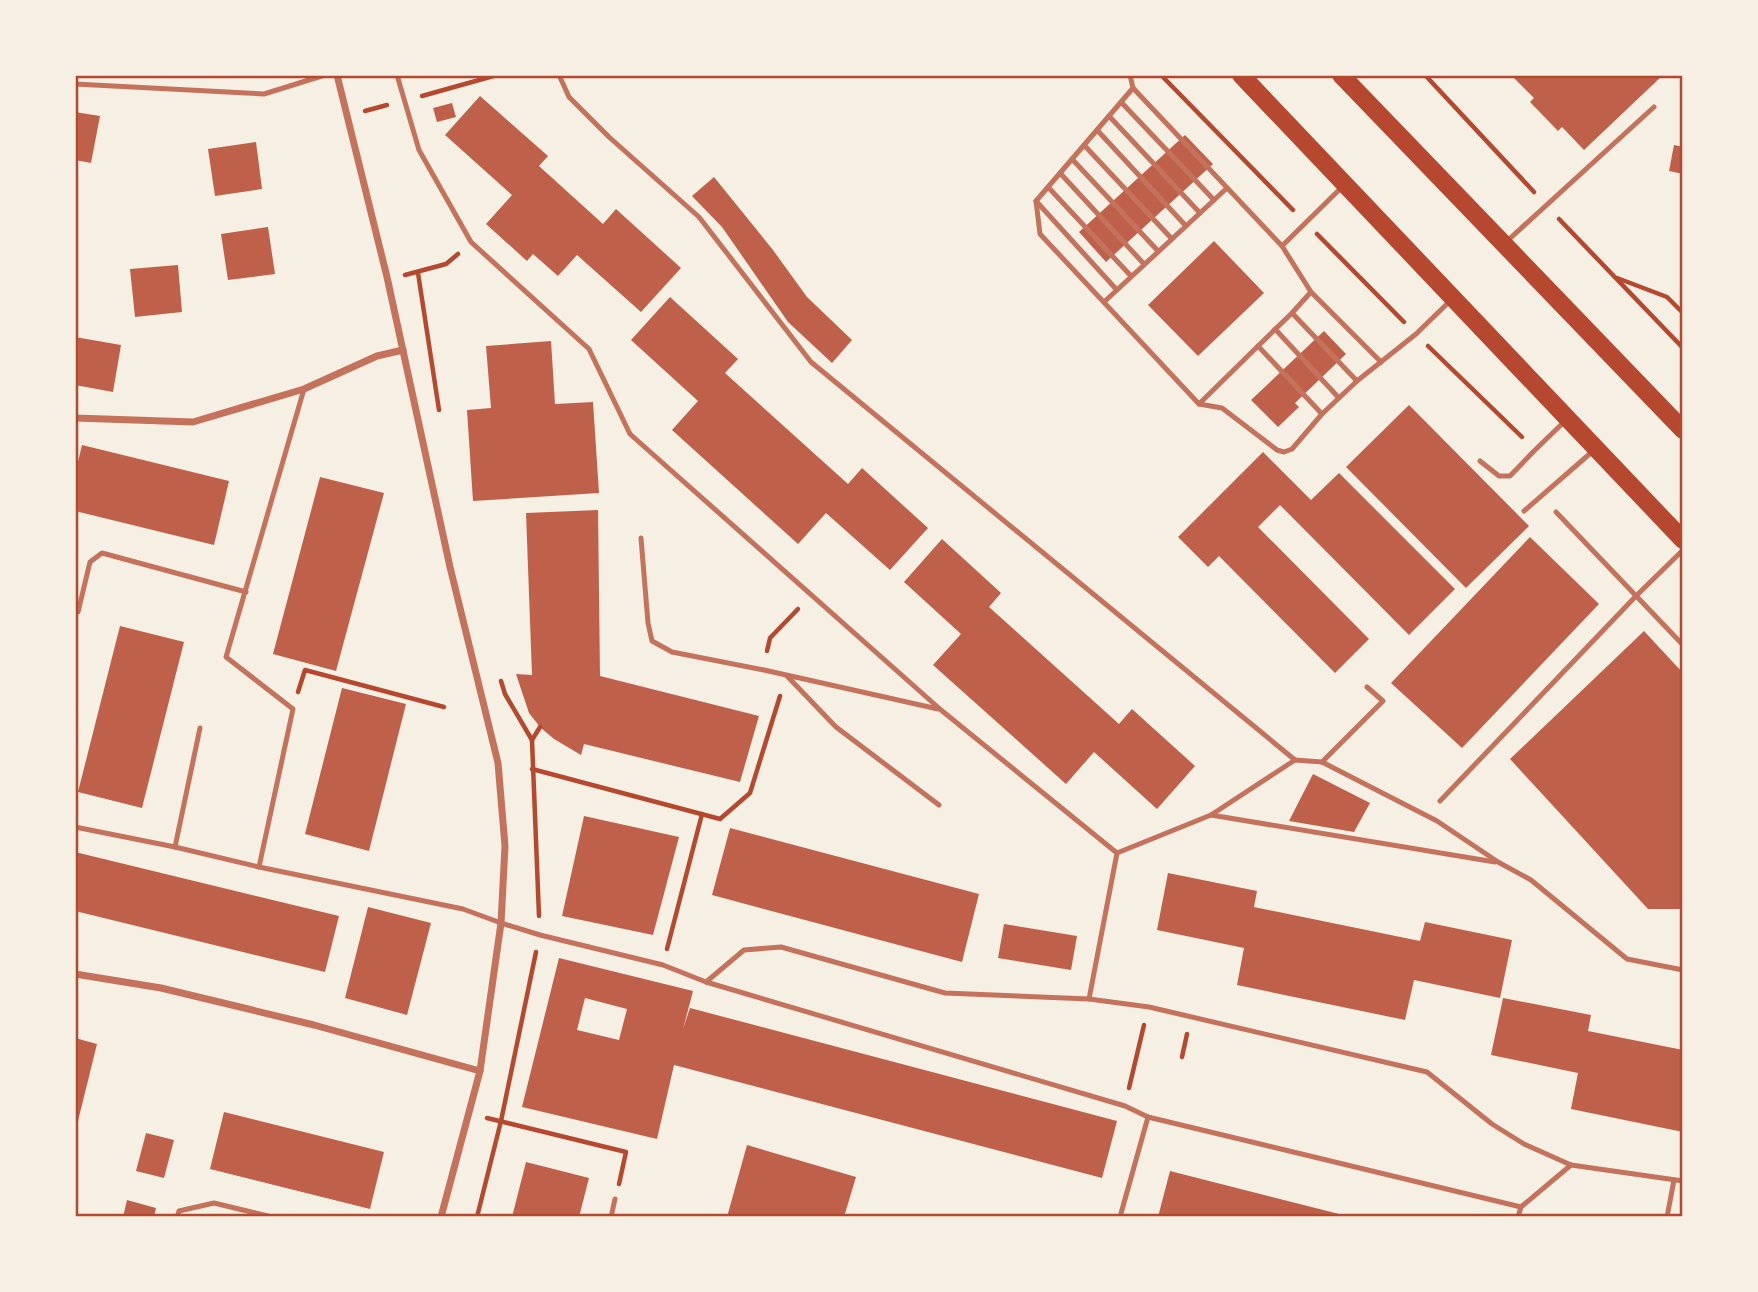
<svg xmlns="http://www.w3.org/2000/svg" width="1758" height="1292" font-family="Rubik,sans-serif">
  <rect width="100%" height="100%" fill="#f6efe4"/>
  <g fill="#bf614a" fill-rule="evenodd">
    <path d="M1516,75H1663L1584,150L1562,127L1558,131L1530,102L1534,98L1514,78Z"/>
    <path d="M480,96L548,156L539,166L603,224L616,209L681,268L641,312L577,255L558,276L533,254L527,261L486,224L512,195L445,135Z"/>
    <path d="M452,103L456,117L437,122L433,108Z"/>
    <path d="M75,112L100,116L91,163L75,160Z"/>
    <path d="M1185,135L1213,164L1106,262L1079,232Z"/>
    <path d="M256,142L262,189L215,196L208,149Z"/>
    <path d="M1674,145L1683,147V174L1669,171Z"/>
    <path d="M714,177L773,250L807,297L852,340L832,363L788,322L722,227L692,196Z"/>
    <path d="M268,227L275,274L228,280L221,234Z"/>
    <path d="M1214,241L1264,293L1198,356L1148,305Z"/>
    <path d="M178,265L182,312L135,317L130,269Z"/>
    <path d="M670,297L738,359L725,373L848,484L862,468L928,528L890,570L826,513L798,544L672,430L698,401L631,340Z"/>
    <path d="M1324,331L1346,354L1295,403L1299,407L1278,427L1251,400Z"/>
    <path d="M75,337L121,345L113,392L75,385Z"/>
    <path d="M551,341L555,404L593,402L599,493L473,501L467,410L491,408L486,346Z"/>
    <path d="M1409,405L1529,526L1466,588L1346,467Z"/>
    <path d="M82,445L229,481L214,545L75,511V474Z"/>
    <path d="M1263,452L1311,500L1339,473L1455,589L1409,635L1280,505L1258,527L1369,639L1335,673L1219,556L1208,567L1178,537Z"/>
    <path d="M320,477L384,493L336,671L273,654Z"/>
    <path d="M598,510L600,676L759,716L740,782L584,744L581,755L554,739L540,727L529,713L516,674L532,675L526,513Z"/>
    <path d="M1530,537L1599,604L1462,748L1391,683Z"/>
    <path d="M942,539L1001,593L989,607L1119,724L1132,709L1195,766L1157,809L1094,752L1066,784L933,665L961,634L904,582Z"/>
    <path d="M120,626L184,642L142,808L78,792Z"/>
    <path d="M1644,631L1683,673V909H1648L1510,759Z"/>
    <path d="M342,688L406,704L369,851L305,834Z"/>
    <path d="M1313,774L1370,803L1354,832L1289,821Z"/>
    <path d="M584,816L679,837L653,935L562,916Z"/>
    <path d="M730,828L979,894L962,962L712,895Z"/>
    <path d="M75,852L339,916L325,972L75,911Z"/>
    <path d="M1168,873L1257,891L1254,907L1420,941L1425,922L1512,940L1500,998L1414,980L1405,1020L1237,985L1244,948L1157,930Z"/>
    <path d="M368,907L431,923L407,1015L345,998Z"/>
    <path d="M1004,924L1077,936L1071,970L998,958Z"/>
    <path d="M559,958L693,991L683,1029L690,1008L1117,1121L1102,1178L674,1065L657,1139L522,1107ZM585,998L627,1009L619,1040L577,1030Z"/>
    <path d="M1503,998L1591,1015L1588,1031L1683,1050V1132L1571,1109L1578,1073L1491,1055Z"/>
    <path d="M75,1038L97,1044L76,1129H75Z"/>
    <path d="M224,1112L384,1152L370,1209L210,1169Z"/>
    <path d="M146,1133L174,1140L164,1178L136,1171Z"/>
    <path d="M747,1145L856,1177L844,1217H727Z"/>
    <path d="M526,1162L589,1178L579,1217H512Z"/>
    <path d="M1170,1171L1347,1216V1217H1158Z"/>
    <path d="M127,1200L156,1208L154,1217H123Z"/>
  </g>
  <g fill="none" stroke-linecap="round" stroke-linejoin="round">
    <g stroke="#b5482f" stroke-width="4.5">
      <path d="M1161,75L1293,210"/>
      <path d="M1425,75L1534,192"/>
      <path d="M422,96L497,75"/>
      <path d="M365,111L387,105"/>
      <path d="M1559,219L1683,348"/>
      <path d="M1317,234L1404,322"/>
      <path d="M418,273L439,410"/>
      <path d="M405,275L446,264L458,254"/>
      <path d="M1617,278L1667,297L1683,313"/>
      <path d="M1428,346L1522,437"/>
      <path d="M767,651L770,638L798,609"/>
      <path d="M501,681L505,694L532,740L539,916"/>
      <path d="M298,692L305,670L444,707"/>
      <path d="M532,740L540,727"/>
      <path d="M532,769L720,819L750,793L780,696"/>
      <path d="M667,949L702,814"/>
      <path d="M1182,1057L1187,1034"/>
      <path d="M1129,1088L1144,1025"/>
      <path d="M487,1118L626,1152L619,1184"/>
      <path d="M477,1217L501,1121L536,952"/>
    </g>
    <g stroke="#c5725c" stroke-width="5">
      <path d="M397,75L419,150L471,242L589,349L630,434L941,710L1117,853L1089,999L1149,1007L1427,1072L1492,1124L1524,1144L1571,1165L1683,1181"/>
      <path d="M559,75L569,97L609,137L699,217L811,362L1295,760"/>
      <path d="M1130,75L1133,88L1282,246L1343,186"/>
      <path d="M75,84L264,94L325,75"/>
      <path d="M1133,88L1036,201L1040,234L1199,404L1222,408L1277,450L1284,452L1292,449L1322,414"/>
      <path d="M1121,102L1214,200"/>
      <path d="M1109,116L1200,213"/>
      <path d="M1097,130L1186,226"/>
      <path d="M1084,145L1172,239"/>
      <path d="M1072,159L1158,251"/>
      <path d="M1060,173L1144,264"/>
      <path d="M1048,187L1131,276"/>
      <path d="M1036,201L1116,289"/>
      <path d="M1506,242L1654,107"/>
      <path d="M1282,246L1311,292L1292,313L1258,346L1322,414L1357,381L1416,334L1450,301"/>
      <path d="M1311,292L1381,362"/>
      <path d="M1104,302L1227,188"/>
      <path d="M1292,313L1357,381"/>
      <path d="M1275,329L1339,398"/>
      <path d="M1199,404L1258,346"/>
      <path d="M1480,461L1499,476H1510L1535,450L1565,421"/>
      <path d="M1524,511L1593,451"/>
      <path d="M1556,512L1683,645"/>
      <path d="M641,538L648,623L652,641L672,652L764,670L938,709"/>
      <path d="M78,612L90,562L102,553L246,592"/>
      <path d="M787,676L836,727L939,805"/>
      <path d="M1322,762L1383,701L1367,687"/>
      <path d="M1440,801L1636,596L1683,550"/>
      <path d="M1211,815L1495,862"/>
      <path d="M75,827L175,847L259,867L463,909L501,923L540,935L663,965L706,982L1125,1106L1148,1117L1521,1207"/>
      <path d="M175,847L200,728"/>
      <path d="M1117,853L1211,815L1295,760L1322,762L1437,821L1498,862L1531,880L1627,959L1683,970"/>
      <path d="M259,867L293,709L226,657L304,389"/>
      <path d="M706,982L744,950L781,947L945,993L1089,999"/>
      <path d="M177,1217L179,1211L214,1203L272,1217"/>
      <path d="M611,1217L615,1199"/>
      <path d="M1120,1217L1148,1117"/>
      <path d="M1518,1217L1521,1207L1571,1165"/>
      <path d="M1667,1217L1674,1180"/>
    </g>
    <g stroke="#c5725c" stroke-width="7">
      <path d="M337,75L387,277L450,567L498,763L505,846L501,923L480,1071L441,1217"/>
      <path d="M75,418L193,422L304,389L377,356L403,350"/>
      <path d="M75,974L161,988L314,1025L480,1071"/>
    </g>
    <g stroke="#b5482f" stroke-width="18">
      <path d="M1241,75L1683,540"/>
      <path d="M1341,75L1683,430"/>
    </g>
  </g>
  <rect width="1758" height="1292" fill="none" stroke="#f6efe4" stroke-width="154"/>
  <rect x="77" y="77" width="1604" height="1138" fill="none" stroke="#b5482f" stroke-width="2.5"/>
</svg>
